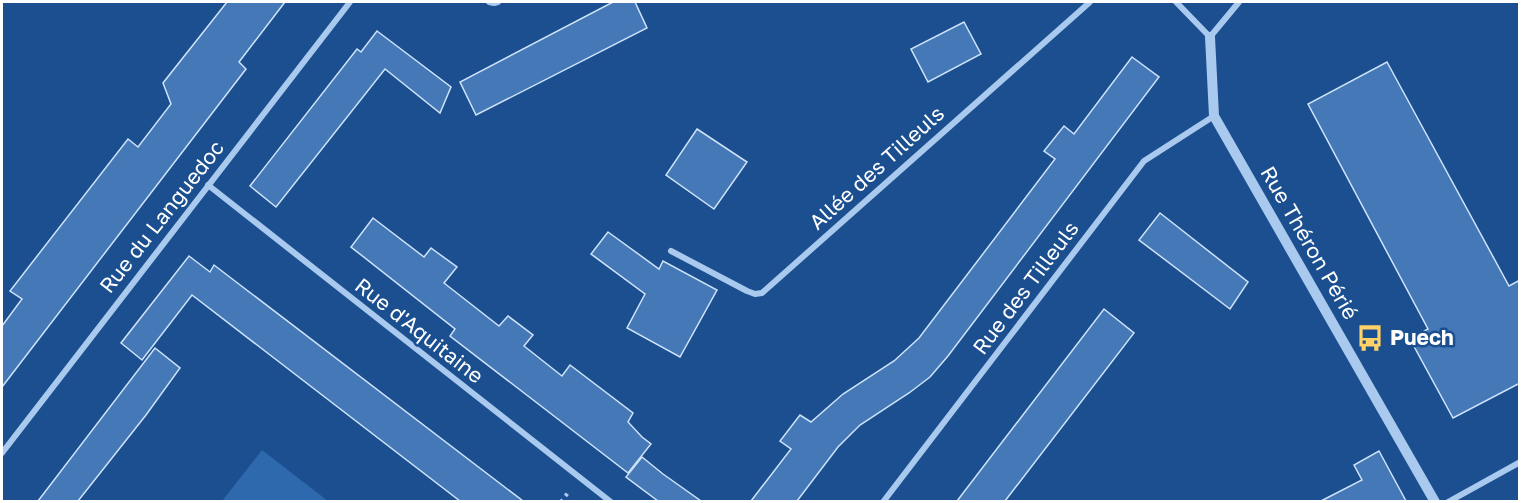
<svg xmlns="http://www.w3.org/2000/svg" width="1521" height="503" font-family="'Golos Text',sans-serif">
  <rect width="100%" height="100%" fill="#1b4f8f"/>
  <path fill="#2e69ad" d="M262,450L328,501H222Z"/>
  <g fill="#4478b7" stroke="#cfe3fa" stroke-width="1.5">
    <path d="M227,2H285L239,62L246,69L2,387V326L22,299L10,291L128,139L138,147L171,104L163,83Z"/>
    <path d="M613,2H635L647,28L476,115L460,82Z"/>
    <path d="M964,22L981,54L928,82L911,49Z"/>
    <path d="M377,31L451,87L440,113L385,69L276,207L250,186L357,49L361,52Z"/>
    <path d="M1132,57L1159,77L948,356L930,377L909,393L860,425L838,447L797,501H751L791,449L780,441L800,415L811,422L843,394L894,361L919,338L1055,159L1044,151L1064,126L1074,134Z"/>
    <path d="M1387,62L1509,286L1520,280V383L1453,418L1410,339L1428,329L1308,104Z"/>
    <path d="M697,129L747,162L714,209L666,175Z"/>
    <path d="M1160,213L1248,282L1230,309L1139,240Z"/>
    <path d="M373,218L424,257L431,248L457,267L444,283L499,326L508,316L533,335L524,346L562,376L570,365L633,413L628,422L642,437L651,444L628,473L450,336L455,329L351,247Z"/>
    <path d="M608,232L659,269L663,261L717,290L680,357L627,328L645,294L591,254Z"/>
    <path d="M189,256L210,272L214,265L523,501H460L192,295L142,360L121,343Z"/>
    <path d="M1104,309L1134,333L1005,501H957Z"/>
    <path d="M155,348L180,368L146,415L78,501H38Z"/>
    <path d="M1379,451L1406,501H1321L1362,480L1354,465Z"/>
    <path d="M642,457L663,474L701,501H658L626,477Z"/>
  </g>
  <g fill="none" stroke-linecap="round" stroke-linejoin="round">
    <path stroke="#a9c9ee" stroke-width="4" stroke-dasharray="3 4.5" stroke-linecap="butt" d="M561,502L570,490"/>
    <g stroke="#a9c9ee" stroke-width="6">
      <path d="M489,2L494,3L498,2"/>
      <path d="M1176,2L1210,37L1239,2"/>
      <path d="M208,185L611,502"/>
      <path d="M671,251L747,291L755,294L762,293L1090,2"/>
      <path d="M2,453L350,2"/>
      <path d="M883,502L1144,161L1214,116"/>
      <path d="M1448,502L1520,462"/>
    </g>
    <path stroke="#a9c9ee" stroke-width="10" d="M1210,37L1214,116L1435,502"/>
  </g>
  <defs>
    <symbol id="bus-bare" viewBox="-9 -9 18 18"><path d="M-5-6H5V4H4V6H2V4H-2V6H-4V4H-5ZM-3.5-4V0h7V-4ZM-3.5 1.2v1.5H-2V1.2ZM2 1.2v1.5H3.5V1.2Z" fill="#ffd166" stroke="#1b4f8f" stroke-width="2.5" paint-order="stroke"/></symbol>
  </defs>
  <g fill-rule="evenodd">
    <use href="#bus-bare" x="1351" y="319" width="38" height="38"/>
  </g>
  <g text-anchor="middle" stroke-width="5" stroke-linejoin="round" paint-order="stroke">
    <g font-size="21" fill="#fff" stroke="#1b4f8f">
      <text transform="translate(877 168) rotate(-42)" y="7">Allée des Tilleuls</text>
      <text transform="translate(162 217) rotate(-52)" y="7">Rue du Languedoc</text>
      <text transform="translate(1309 243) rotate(60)" y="7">Rue Théron Périé</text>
      <text transform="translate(1026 288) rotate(-53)" y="7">Rue des Tilleuls</text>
      <text transform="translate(419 331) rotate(38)" y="7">Rue d'Aquitaine</text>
    </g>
    <g font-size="21" font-weight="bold" fill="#fff" stroke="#1b4f8f" text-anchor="start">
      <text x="1390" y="345">Puech</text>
    </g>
  </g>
  <rect width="1521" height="503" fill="none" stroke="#ffffff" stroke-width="6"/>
</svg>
